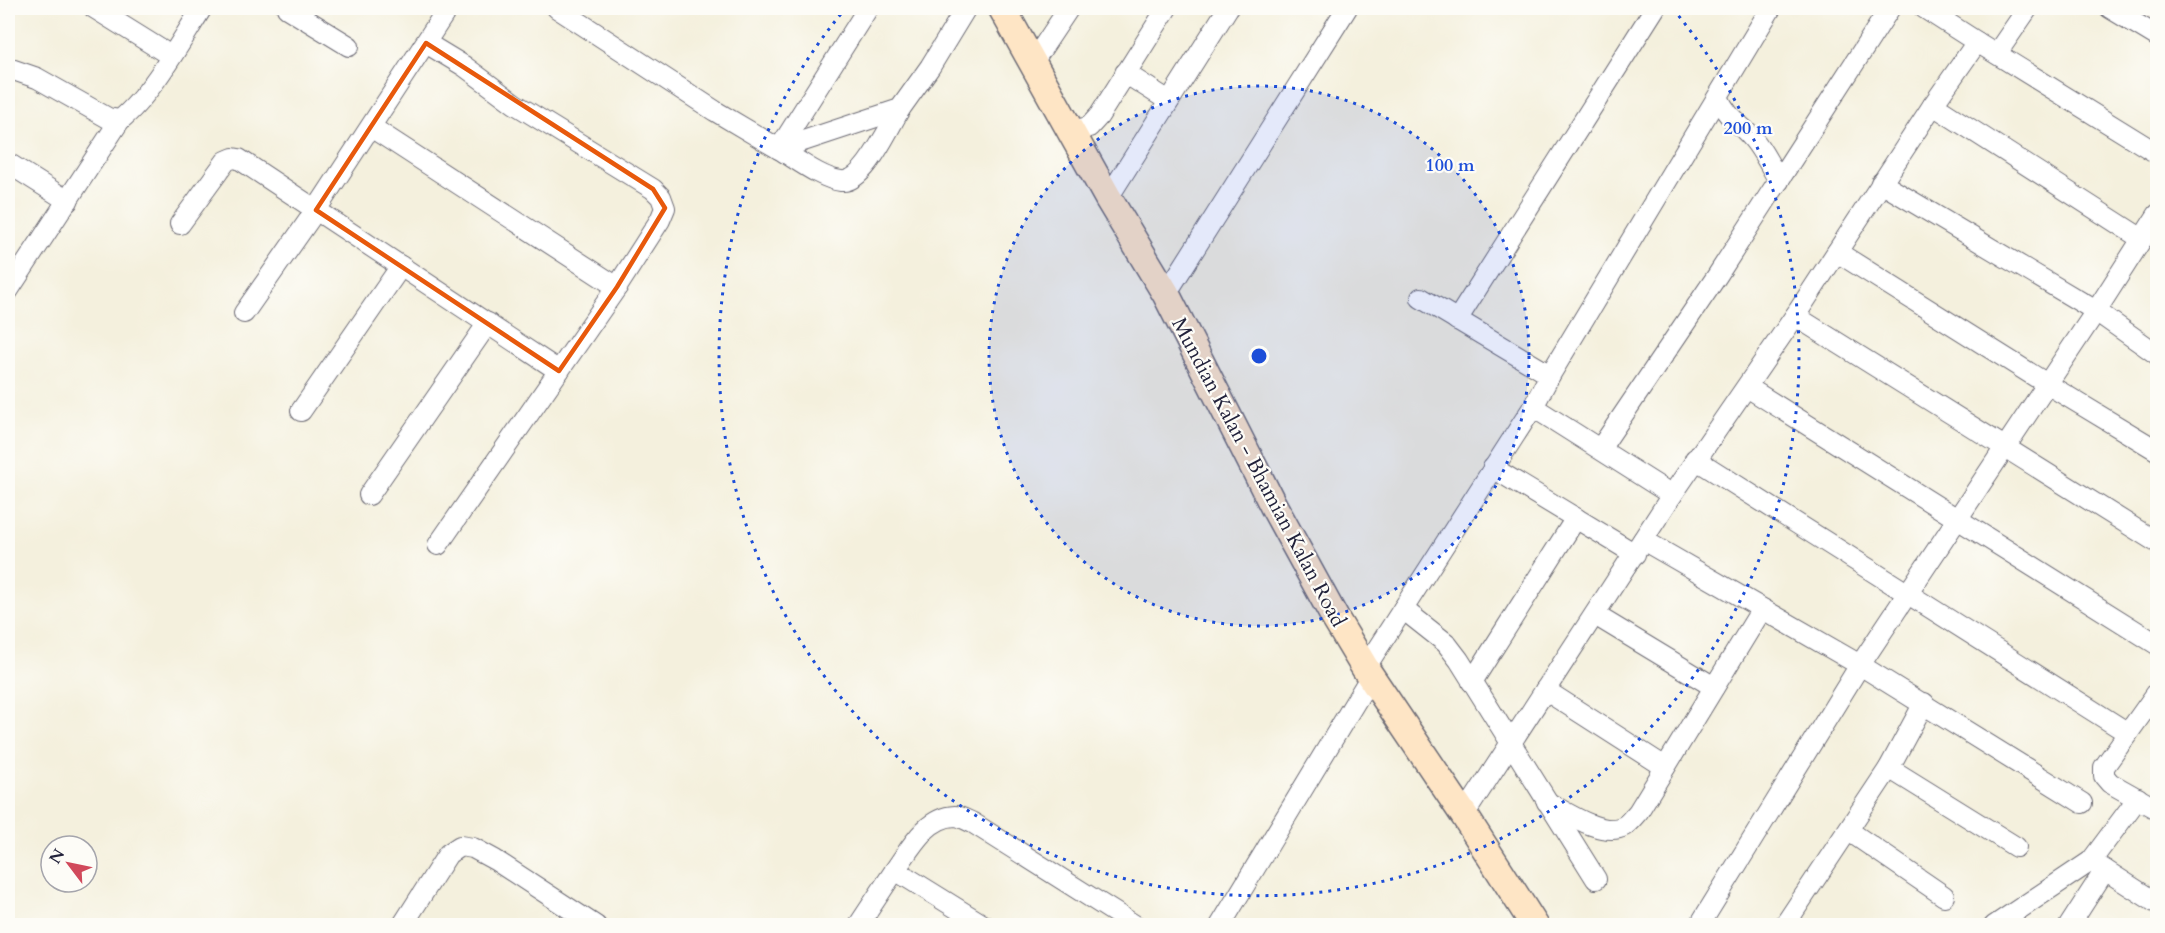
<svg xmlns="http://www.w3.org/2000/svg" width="2165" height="933" font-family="Cardo,serif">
  <rect width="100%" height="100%" fill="#fdfcf7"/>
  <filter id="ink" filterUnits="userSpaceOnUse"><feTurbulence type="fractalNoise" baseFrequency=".0167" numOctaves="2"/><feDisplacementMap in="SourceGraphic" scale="12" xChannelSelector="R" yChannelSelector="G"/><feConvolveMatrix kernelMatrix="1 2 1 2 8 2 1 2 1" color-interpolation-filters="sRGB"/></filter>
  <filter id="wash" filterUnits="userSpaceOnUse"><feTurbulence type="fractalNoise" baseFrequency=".008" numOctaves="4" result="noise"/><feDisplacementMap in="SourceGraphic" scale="24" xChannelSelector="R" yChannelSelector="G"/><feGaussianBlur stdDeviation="1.35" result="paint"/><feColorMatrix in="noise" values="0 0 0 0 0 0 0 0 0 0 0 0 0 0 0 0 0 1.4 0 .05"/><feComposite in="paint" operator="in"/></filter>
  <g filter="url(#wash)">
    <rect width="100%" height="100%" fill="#f4f0dd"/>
  </g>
  <g filter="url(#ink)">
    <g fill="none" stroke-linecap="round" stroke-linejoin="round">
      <defs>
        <g id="street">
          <path d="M94,8L171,56"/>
          <path d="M287,8L349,46"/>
          <path d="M557,8L715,111L779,149L900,109L930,67L966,8"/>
          <path d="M868,8L779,149C796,159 822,179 841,181C864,184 889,127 900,109"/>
          <path d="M2110,8L2158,37"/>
          <path d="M1977,42L2158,154"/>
          <path d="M426,43L464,66L515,104L653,189L661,197L665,208L660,220L617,287L438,545"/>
          <path d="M1997,53L2028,8"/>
          <path d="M1033,62L1069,8"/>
          <path d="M8,68L37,78L108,118L120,120C151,95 181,41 202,8"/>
          <path d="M1125,73L1169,101"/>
          <path d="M1718,97C1729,122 1743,124 1757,144C1765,155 1772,169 1779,181"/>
          <path d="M1933,105L2142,239"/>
          <path d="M371,127L617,287"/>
          <path d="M1070,131L1089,127L1099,116L1167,8"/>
          <path d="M8,163L68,201"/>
          <path d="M1881,183L2096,311L2158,355"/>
          <path d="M1108,198L1228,8"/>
          <path d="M180,224L226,161L233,158L239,159L559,371"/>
          <path d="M1837,252L2047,384L2158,451"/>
          <path d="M8,291L120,120"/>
          <path d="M1166,294L1347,8"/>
          <path d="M1421,298L1550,375L1533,407"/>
          <path d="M244,313L316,210L448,8"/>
          <path d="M1795,316L2158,543"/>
          <path d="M1457,320L1655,8"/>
          <path d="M1550,375L1771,8"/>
          <path d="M1747,387L2158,645"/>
          <path d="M301,411L401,266"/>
          <path d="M1600,449L1717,276L1890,8"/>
          <path d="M1695,459L2128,733"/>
          <path d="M1493,468L1635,554"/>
          <path d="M369,495L488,323"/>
          <path d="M1643,540L1860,665L2082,803"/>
          <path d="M1403,609L1446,643L1459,660L1596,879"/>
          <path d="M1595,615L1714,687"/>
          <path d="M1365,668L1533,407L1672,495L1795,316L1933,105L1977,42L1924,8"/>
          <path d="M1472,682L1576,518"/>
          <path d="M1545,690L1665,767"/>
          <path d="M2158,691L2104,767V776L2110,783L2158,810"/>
          <path d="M1889,768L2016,847"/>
          <path d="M1547,802C1566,812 1603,838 1624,826C1629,823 1634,816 1638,812L1762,609"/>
          <path d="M1464,815L1672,495"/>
          <path d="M1849,831L1944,896"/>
          <path d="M2091,861L2158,904"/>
          <path d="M895,870C910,849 926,817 955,816C960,816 968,821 973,823L1136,926"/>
          <path d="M402,926L448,854L460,846L473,848L495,860L596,926"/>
          <path d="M858,926L895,870L985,926"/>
          <path d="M1220,926L1371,676"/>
          <path d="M1699,926L1860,665L2096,311L2158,214"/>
          <path d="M1784,926L1889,768L1924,703"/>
          <path d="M1994,926L2091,861L2138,798"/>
          <path d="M2069,926L2105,870"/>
        </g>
        <path id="secondary" d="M1002,8L1108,198L1166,294L1273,505L1335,618L1365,668L1464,815L1535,926"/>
      </defs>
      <use href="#street" stroke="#6c6a74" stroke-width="22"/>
      <use href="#secondary" stroke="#6c6a74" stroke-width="30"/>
      <use href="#street" stroke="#fff" stroke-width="20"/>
      <use href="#secondary" stroke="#fee5c5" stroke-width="27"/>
    </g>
  </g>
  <path fill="none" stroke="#e8590c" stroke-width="4.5" stroke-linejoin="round" d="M426,43L653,189L665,208L617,287L559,371L316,210Z"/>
  <circle cx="1259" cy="356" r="270" fill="#1d4ed8" fill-opacity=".12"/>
  <g fill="none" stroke="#1d4ed8" stroke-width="3" stroke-dasharray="3 6">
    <circle cx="1259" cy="356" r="270"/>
    <path d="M1673 9A540 540 0 1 1 845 9"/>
  </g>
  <g text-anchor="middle" stroke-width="4.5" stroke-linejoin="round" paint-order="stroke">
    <g font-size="21" fill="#22223b" stroke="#fdfcf7">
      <text transform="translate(1259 472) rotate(62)" y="7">Mundian Kalan - Bhamian Kalan Road</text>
    </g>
  </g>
  <circle cx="1259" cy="356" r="9" fill="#1d4ed8" stroke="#fdfcf7" stroke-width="3"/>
  <g font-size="18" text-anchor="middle" font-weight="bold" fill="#1d4ed8" stroke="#fdfcf7" stroke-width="4.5" stroke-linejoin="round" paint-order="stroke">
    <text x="1748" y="134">200 m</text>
    <text x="1450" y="171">100 m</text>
  </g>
  <rect width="2165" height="933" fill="none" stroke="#fdfcf7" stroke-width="30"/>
  <g transform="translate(69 864) rotate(302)"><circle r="28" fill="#fdfcf7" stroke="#a5a5ac" stroke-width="1.5"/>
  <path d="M0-4.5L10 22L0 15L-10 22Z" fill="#d1495b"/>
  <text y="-9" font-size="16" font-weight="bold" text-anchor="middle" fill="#22223b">N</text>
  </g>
</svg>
